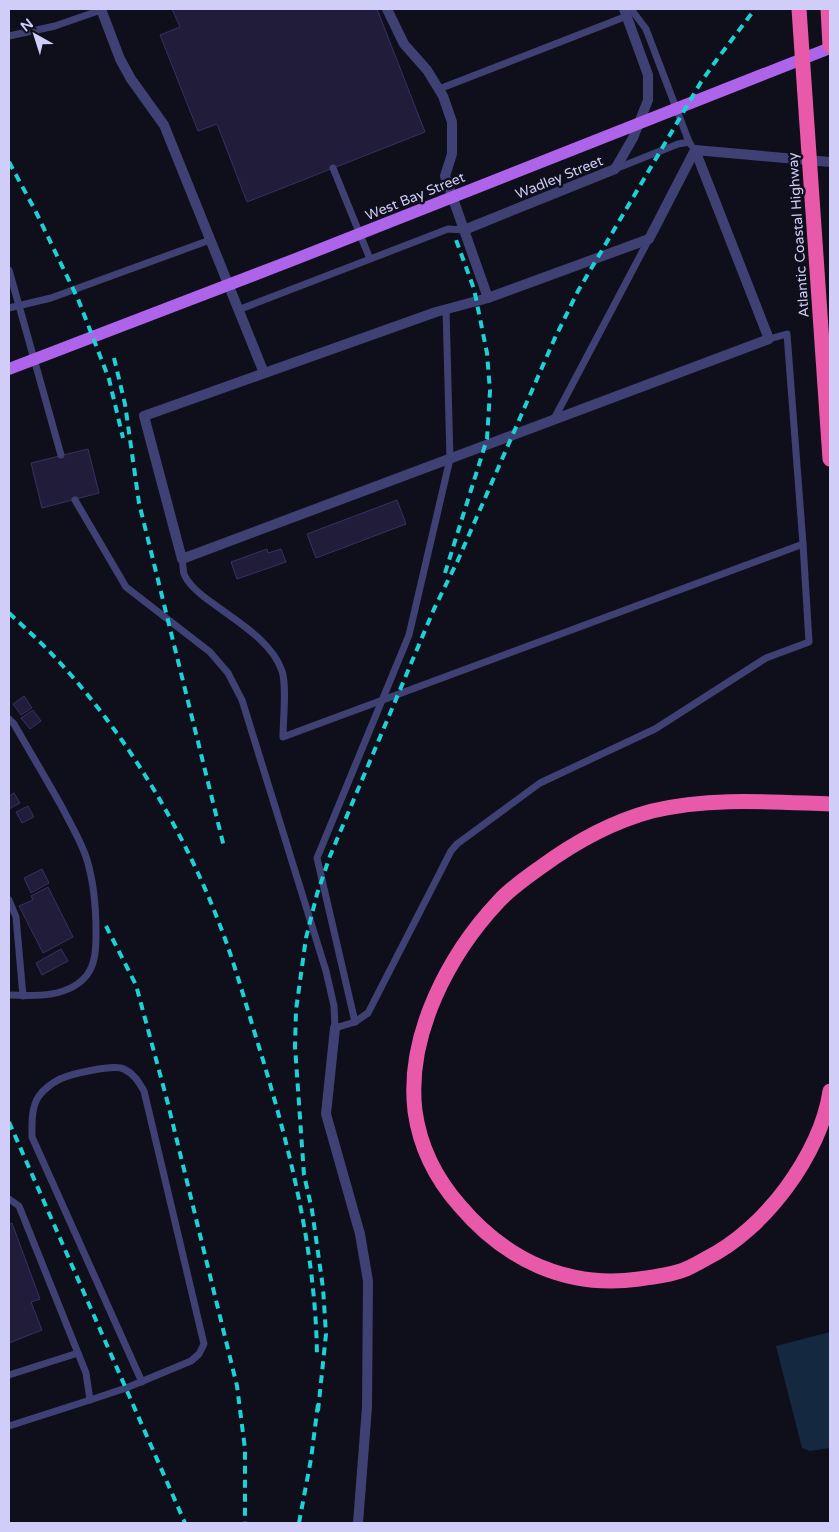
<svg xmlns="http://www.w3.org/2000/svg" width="839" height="1532" font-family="'Varela Round',sans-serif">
  <rect width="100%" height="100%" fill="#0f0e1b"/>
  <path fill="#14283f" d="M830,1332V1448L810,1451L802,1448L776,1346Z"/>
  <g fill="#201c3a" stroke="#373163">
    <path d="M172,9H377L425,132L247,202L217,124L198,131L160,35L180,27Z"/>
    <path d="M88,449L99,493L42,508L31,463Z"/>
    <path d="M397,500L406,524L316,558L307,534Z"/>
    <path d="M267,549L268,553L281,549L286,562L237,579L231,562Z"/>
    <path d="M24,696L32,708L21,715L13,704Z"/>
    <path d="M33,710L41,721L30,729L21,718Z"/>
    <path d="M14,793L20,803L9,809V796Z"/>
    <path d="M28,806L34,817L22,823L16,812Z"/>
    <path d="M42,869L49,883L31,893L24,878Z"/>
    <path d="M48,887L73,937L43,953L19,906L33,900L31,896Z"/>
    <path d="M61,949L68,961L42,975L36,963Z"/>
    <path d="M12,1223L40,1299L31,1302L42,1330L9,1343V1225Z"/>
  </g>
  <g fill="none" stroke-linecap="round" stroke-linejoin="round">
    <g stroke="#3f4174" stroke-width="7">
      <path d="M631,9L646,29L689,142"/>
      <path d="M9,36L55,26L101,10"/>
      <path d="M439,89L627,16"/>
      <path d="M333,168L370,259"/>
      <path d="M615,169L678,144L689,142L691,145"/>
      <path d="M9,270L61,455"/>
      <path d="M9,308L51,298L210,240"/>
      <path d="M238,310L448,229L464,230"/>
      <path d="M554,419L649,239"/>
      <path d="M75,500L126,587L210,652L228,673L242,700L326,971L334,1006L335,1028L355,1022L368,1013L451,851L457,844L540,783L655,729L766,658L809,642L803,544"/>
      <path d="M182,559C183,564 183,570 184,574C189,586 201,595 211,602C235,620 272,641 282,671C287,686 283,720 283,737L803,544L787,334L769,339"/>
      <path d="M9,719L14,724C30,752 47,780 63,809C71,825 82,843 87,860C94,883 96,908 96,932C96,946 96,963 87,975C69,998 34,996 9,995"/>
      <path d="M9,900L16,917L23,996"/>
      <path d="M355,1022L317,858L409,635L450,459L446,309"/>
      <path d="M9,1199L19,1206L86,1373L90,1400L9,1426"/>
      <path d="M9,1375L78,1353"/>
      <path d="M90,1400L126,1388L191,1361L199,1354L204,1344L144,1091C138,1081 134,1074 124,1069C113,1064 71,1074 60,1079C52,1083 45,1088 39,1096C31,1107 32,1124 32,1137L142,1382"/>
    </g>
    <g stroke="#3f4174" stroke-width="10">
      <path d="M101,9L120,59L131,79L164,125L264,373"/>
      <path d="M387,9L404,44L427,70L443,96L452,122V154L445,176L488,298L649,239L695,150L830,162"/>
      <path d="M464,230L615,169L633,138L648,100V75L624,9"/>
      <path d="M488,298L436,312L144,416L182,559L769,339L695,150"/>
      <path d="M335,1028L326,1114L360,1234L368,1281L367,1407L358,1523"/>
    </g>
    <path stroke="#ae64ea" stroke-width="12" d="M9,369L293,260L830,48"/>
    <g stroke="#e959a9" stroke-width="15">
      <path d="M799,9L830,459"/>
      <path d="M828,9L830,46"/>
      <path d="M830,804C771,802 711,797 652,811C611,822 575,842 541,867C527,877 511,888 499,901C449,954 406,1035 415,1111C420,1147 436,1179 460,1206C506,1260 567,1289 639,1279C655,1277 671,1275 686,1269C693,1266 700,1262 707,1258C764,1230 821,1154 830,1091"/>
    </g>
    <g stroke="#1cd2d6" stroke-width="4" stroke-dasharray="8 6" stroke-linecap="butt">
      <path d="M9,162L35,210L78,299L109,379L123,438"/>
      <path d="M114,358L125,404L139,503L224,847"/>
      <path d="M445,573L487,439L490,391L487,353L474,289L455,237"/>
      <path d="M9,613C22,625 35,637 48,650C128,733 193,844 230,953C242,989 252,1025 263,1060C292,1157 316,1256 317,1357"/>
      <path d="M106,926L136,985L167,1100L237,1386L245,1449V1523"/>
      <path d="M9,1122L185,1523"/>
      <path d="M318,1411L326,1334L323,1288L312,1210L304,1175L295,1046L296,1010L306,938L317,894L330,856L434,609L458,560L554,340L578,291L701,82L718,58L755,9"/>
      <path d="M299,1523L311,1459L318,1404"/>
    </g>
  </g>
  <g text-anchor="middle" stroke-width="5" stroke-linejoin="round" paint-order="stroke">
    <g font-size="14" fill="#d0cef9" stroke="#0f0e1b">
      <text transform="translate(559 177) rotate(-22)" y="5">Wadley Street</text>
      <text transform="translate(415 196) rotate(-22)" y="5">West Bay Street</text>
      <text transform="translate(798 235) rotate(-94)" y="5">Atlantic Coastal Highway</text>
    </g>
  </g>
  <rect width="839" height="1532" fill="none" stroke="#d0cef9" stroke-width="20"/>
  <g transform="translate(35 35) rotate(321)" stroke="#0f0e1b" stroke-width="4" paint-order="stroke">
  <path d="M0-4L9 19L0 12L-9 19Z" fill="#d0cef9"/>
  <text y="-8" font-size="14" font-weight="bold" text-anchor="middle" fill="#d0cef9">N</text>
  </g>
</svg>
